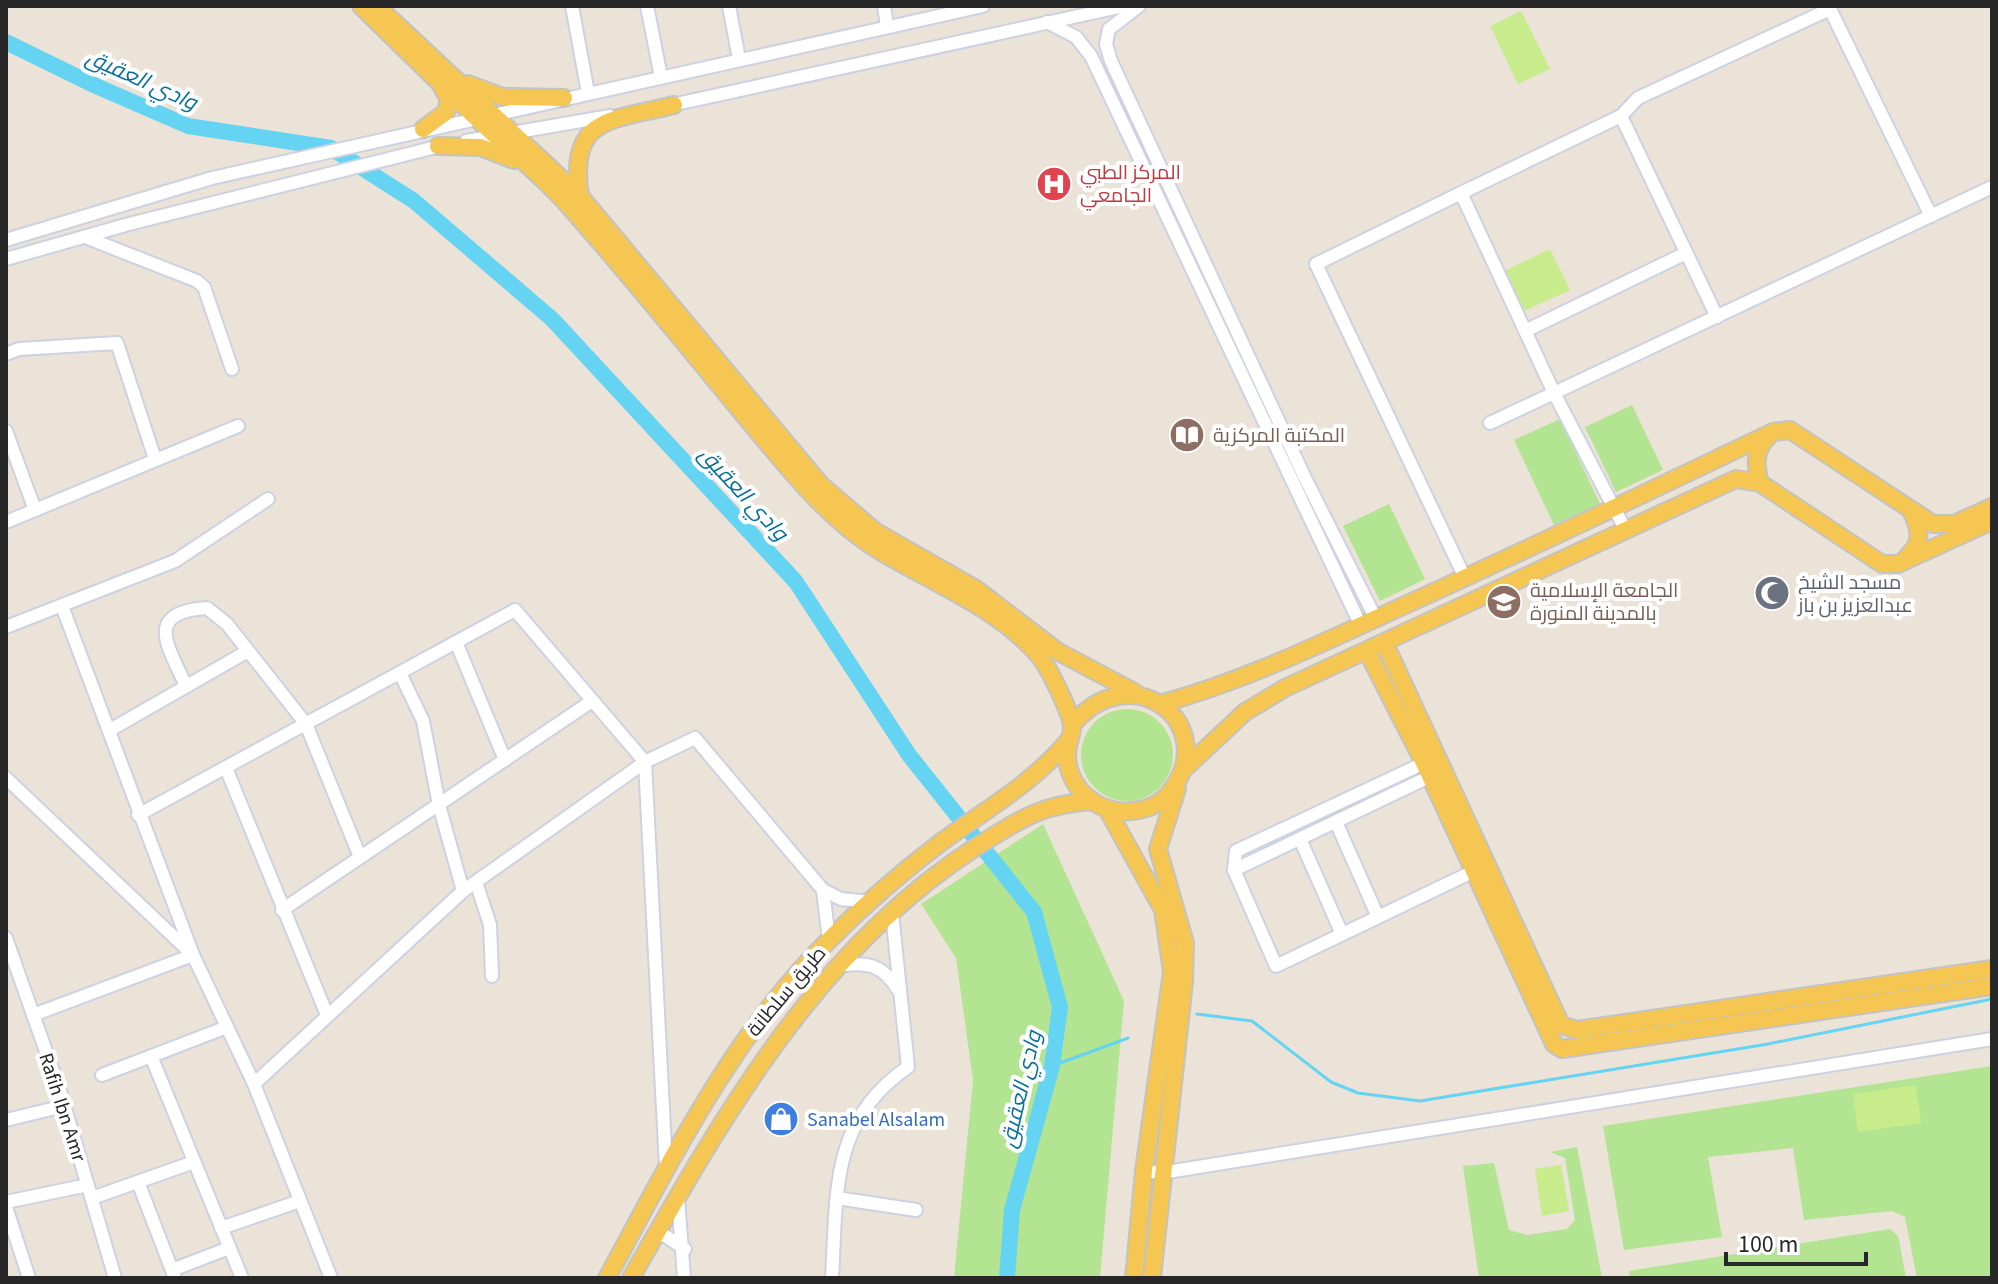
<svg xmlns="http://www.w3.org/2000/svg" width="1998" height="1284" font-family="'Source Sans 3',Cairo,sans-serif">
  <rect width="100%" height="100%" fill="#ebe2d8"/>
  <g fill="#b2e491">
    <path d="M1632,405L1663,470L1616,492L1585,427Z"/>
    <path d="M1560,419L1600,504L1554,525L1514,440Z"/>
    <path d="M1389,504L1425,579L1380,601L1343,526Z"/>
    <circle cx="1127" cy="755" r="46"/>
    <path d="M1043,824L1124,1001L1100,1278H954L973,1080L956,958L921,904Z"/>
    <path d="M1992,1066V1278H1917L1905,1217L1892,1211L1804,1220L1793,1148L1708,1157L1722,1237L1624,1250L1603,1126Z"/>
    <path d="M1577,1147L1602,1278H1479L1463,1166L1494,1163L1509,1230L1527,1235L1567,1229L1575,1220L1565,1158L1550,1152Z"/>
    <path d="M1890,1229L1898,1236L1906,1278H1630L1629,1271Z"/>
  </g>
  <g fill="#c8ec8c">
    <path d="M1521,11L1550,69L1518,84L1490,26Z"/>
    <path d="M1550,249L1570,290L1524,311L1504,271Z"/>
    <path d="M1916,1085L1921,1123L1858,1132L1853,1094Z"/>
    <path d="M1561,1165L1569,1211L1542,1216L1535,1169Z"/>
  </g>
  <g fill="none" stroke-linecap="round" stroke-linejoin="round">
    <g stroke="#65d4f2" stroke-width="3">
      <path d="M1197,1014L1252,1021L1331,1082L1358,1093L1420,1101L1768,1044L1992,999"/>
      <path d="M1052,1066L1128,1038"/>
    </g>
    <path stroke="#65d4f2" stroke-width="16" d="M6,42L96,86L188,126L331,148L414,201L552,319L796,582L909,755L1034,912L1060,1007L1052,1066L1012,1210L1007,1278"/>
    <defs>
      <g id="minor">
        <path d="M572,6L588,93"/>
        <path d="M647,6L661,77"/>
        <path d="M729,6L739,59"/>
        <path d="M884,6L887,26"/>
        <path d="M1139,6L1109,29L1106,44L1111,61L1305,478L1376,619"/>
        <path d="M1047,22L1076,37L1091,56L1361,626"/>
        <path d="M667,106L1124,6"/>
        <path d="M1621,116L1717,317"/>
        <path d="M466,141L610,116"/>
        <path d="M1461,193L1316,264L1465,578"/>
        <path d="M85,237L197,281L204,287L232,369"/>
        <path d="M6,240L212,178L983,6"/>
        <path d="M6,259L129,224L444,145"/>
        <path d="M1525,331L1686,253"/>
        <path d="M6,354L19,349L117,343L155,459"/>
        <path d="M1490,423L1992,187"/>
        <path d="M6,431L35,510"/>
        <path d="M6,522L238,426"/>
        <path d="M1625,529L1554,393L1461,193L1621,116L1638,98L1830,9L1931,216"/>
        <path d="M6,627L175,561L268,499"/>
        <path d="M456,642L505,760"/>
        <path d="M400,673L423,721L439,805L463,891"/>
        <path d="M186,686C168,646 143,612 207,608L227,624L306,724L360,857"/>
        <path d="M110,730L248,651"/>
        <path d="M226,768L327,1015"/>
        <path d="M1431,776L1234,870L1276,966L1474,871"/>
        <path d="M6,778L193,955L254,1084L331,1278"/>
        <path d="M138,815L515,610L645,762L666,1167"/>
        <path d="M1336,822L1378,917"/>
        <path d="M1300,839L1342,934"/>
        <path d="M1234,870L1236,851L1424,763"/>
        <path d="M476,882L490,925L492,976"/>
        <path d="M823,890L829,940"/>
        <path d="M282,910L592,701"/>
        <path d="M6,938L60,1091L115,1278"/>
        <path d="M838,966C868,961 883,965 899,991"/>
        <path d="M33,1015L193,955L62,606"/>
        <path d="M151,1056L242,1278"/>
        <path d="M102,1075L227,1027"/>
        <path d="M254,1084L463,891L645,762L695,738L823,890L841,899L870,902"/>
        <path d="M6,1120L64,1106"/>
        <path d="M1144,1171L1161,1173L1992,1039"/>
        <path d="M138,1182L175,1278"/>
        <path d="M92,1198L194,1162"/>
        <path d="M678,1198L684,1278"/>
        <path d="M837,1198L916,1210"/>
        <path d="M6,1202L88,1185"/>
        <path d="M6,1207L29,1278"/>
        <path d="M221,1228L300,1201"/>
        <path d="M655,1237L664,1235L685,1249"/>
        <path d="M172,1270L229,1248"/>
        <path d="M832,1278C837,1193 830,1120 908,1067L892,913"/>
      </g>
      <g id="major">
        <path d="M361,6C403,47 444,88 487,128C514,154 543,177 568,205C629,274 686,345 744,415C786,465 826,519 883,553C935,584 1000,609 1040,657C1049,668 1072,715 1072,727C1072,736 1067,745 1067,754C1067,789 1099,815 1132,811C1149,810 1164,802 1173,788C1219,723 1131,654 1072,725"/>
        <path d="M377,6L580,196L821,485L876,532L976,589L1057,651L1136,693"/>
        <path d="M468,84L503,97L564,98"/>
        <path d="M423,129L446,112L449,99L442,87"/>
        <path d="M438,146L480,147L514,160"/>
        <path d="M580,196C568,116 611,121 674,105"/>
        <path d="M1760,483C1755,464 1754,450 1769,436"/>
        <path d="M1906,558C1924,542 1920,530 1911,510"/>
        <path d="M1385,644L1561,1025L1577,1030L1992,969"/>
        <path d="M1367,651L1424,763L1554,1044L1562,1049L1992,986"/>
        <path d="M1160,704C1245,681 1324,642 1403,606C1527,550 1650,491 1773,432L1790,430L1933,524H1954L1992,507"/>
        <path d="M1184,769L1245,712L1285,688L1736,479L1760,483L1882,564H1898L1992,521"/>
        <path d="M1107,809L1163,910L1172,972L1144,1171L1134,1278"/>
        <path d="M607,1278C672,1159 732,1035 830,939C864,905 902,872 940,843C985,810 1032,784 1068,741"/>
        <path d="M631,1278C722,1118 817,949 976,847C1019,820 1039,805 1091,801"/>
        <path d="M1152,1278L1184,982L1185,943L1158,849L1177,789"/>
      </g>
    </defs>
    <use href="#minor" stroke="#cdd2e2" stroke-width="16"/>
    <use href="#major" stroke="#c3c3c3" stroke-width="20"/>
    <use href="#minor" stroke="#fff" stroke-width="12"/>
    <use href="#major" stroke="#f5c752" stroke-width="16"/>
  </g>
  <defs>
    <symbol id="hospital-disc" viewBox="-11 -11 22 22"><circle r="9.5" fill="#e0444e" stroke="#fff"/><path d="M-5-5h3v3.5h4V-5h3V5h-3V1.5h-4V5h-3Z" fill="#fff"/></symbol>
    <symbol id="library-disc" viewBox="-11 -11 22 22"><circle r="9.5" fill="#8d6e63" stroke="#fff"/><path d="M-6-4Q-3-5.5-.7-3.5V5Q-3 3-6 4ZM6-4Q3-5.5 .7-3.5V5Q3 3 6 4Z" fill="#fff"/></symbol>
    <symbol id="mosque-disc" viewBox="-11 -11 22 22"><circle r="9.5" fill="#6b7280" stroke="#fff"/><path d="M3.5-4.9A6 6 0 1 0 3.5 4.9A5 5 0 1 1 3.5-4.9Z" fill="#fff"/></symbol>
    <symbol id="university-disc" viewBox="-11 -11 22 22"><circle r="9.5" fill="#8d6e63" stroke="#fff"/><path d="M0-5L7-2L0 1L-7-2ZM-4 1L0 2.5L4 1V4Q0 6-4 4Z" fill="#fff"/></symbol>
    <symbol id="shop-disc" viewBox="-11 -11 22 22"><circle r="9.5" fill="#3f7fe0" stroke="#fff"/><path d="M-5-2.5h2.3a2.7 3.5 0 0 1 5.4 0H5L5.5 6h-11ZM-1.5-2.5h3a1.5 2.3 0 0 0-3 0Z" fill="#fff"/></symbol>
  </defs>
  <g fill-rule="evenodd">
    <use href="#hospital-disc" x="1034" y="164" width="40" height="40"/>
    <use href="#library-disc" x="1167" y="415" width="40" height="40"/>
    <use href="#mosque-disc" x="1752" y="573" width="40" height="40"/>
    <use href="#university-disc" x="1484" y="582" width="40" height="40"/>
    <use href="#shop-disc" x="761" y="1099" width="40" height="40"/>
  </g>
  <g text-anchor="middle" stroke-width="8" stroke-linejoin="round" paint-order="stroke">
    <g font-size="20" fill="#be3a42" stroke="#fff" text-anchor="start">
      <text x="1080" y="179">المركز الطبي<tspan x="1080" dy="23">الجامعي</tspan></text>
    </g>
    <g font-size="20" fill="#785e54" stroke="#fff" text-anchor="start">
      <text x="1213" y="442">المكتبة المركزية</text>
      <text x="1530" y="597">الجامعة الإسلامية<tspan x="1530" dy="23">بالمدينة المنورة</tspan></text>
    </g>
    <g font-size="20" fill="#5b616d" stroke="#fff" text-anchor="start">
      <text x="1798" y="589">مسجد الشيخ<tspan x="1798" dy="23">عبدالعزيز بن باز</tspan></text>
    </g>
    <g font-size="20" fill="#272727" stroke="#fff">
      <text transform="translate(786 991) rotate(-50)" y="7">طريق سلطانة</text>
      <text transform="translate(63 1107) rotate(72)" y="7">Rafih Ibn Amr</text>
    </g>
    <g font-size="20" fill="#366cbe" stroke="#fff" text-anchor="start">
      <text x="807" y="1126">Sanabel Alsalam</text>
    </g>
    <g font-size="22" font-style="italic" fill="#086f9b" stroke="#fff">
      <text transform="translate(142 79) rotate(24)" y="8">وادي العقيق</text>
      <text transform="translate(744 493) rotate(47)" y="8">وادي العقيق</text>
      <text transform="translate(1020 1089) rotate(-77)" y="8">وادي العقيق</text>
    </g>
  </g>
  <rect width="1998" height="1284" fill="none" stroke="#272727" stroke-width="16"/>
  <path d="M1726 1252v12h140v-12" fill="none" stroke="#272727" stroke-width="4"/>
  <text x="1738" y="1252" font-size="24" fill="#272727" stroke="#ffffff" stroke-width="6" paint-order="stroke">100 m</text>
</svg>
